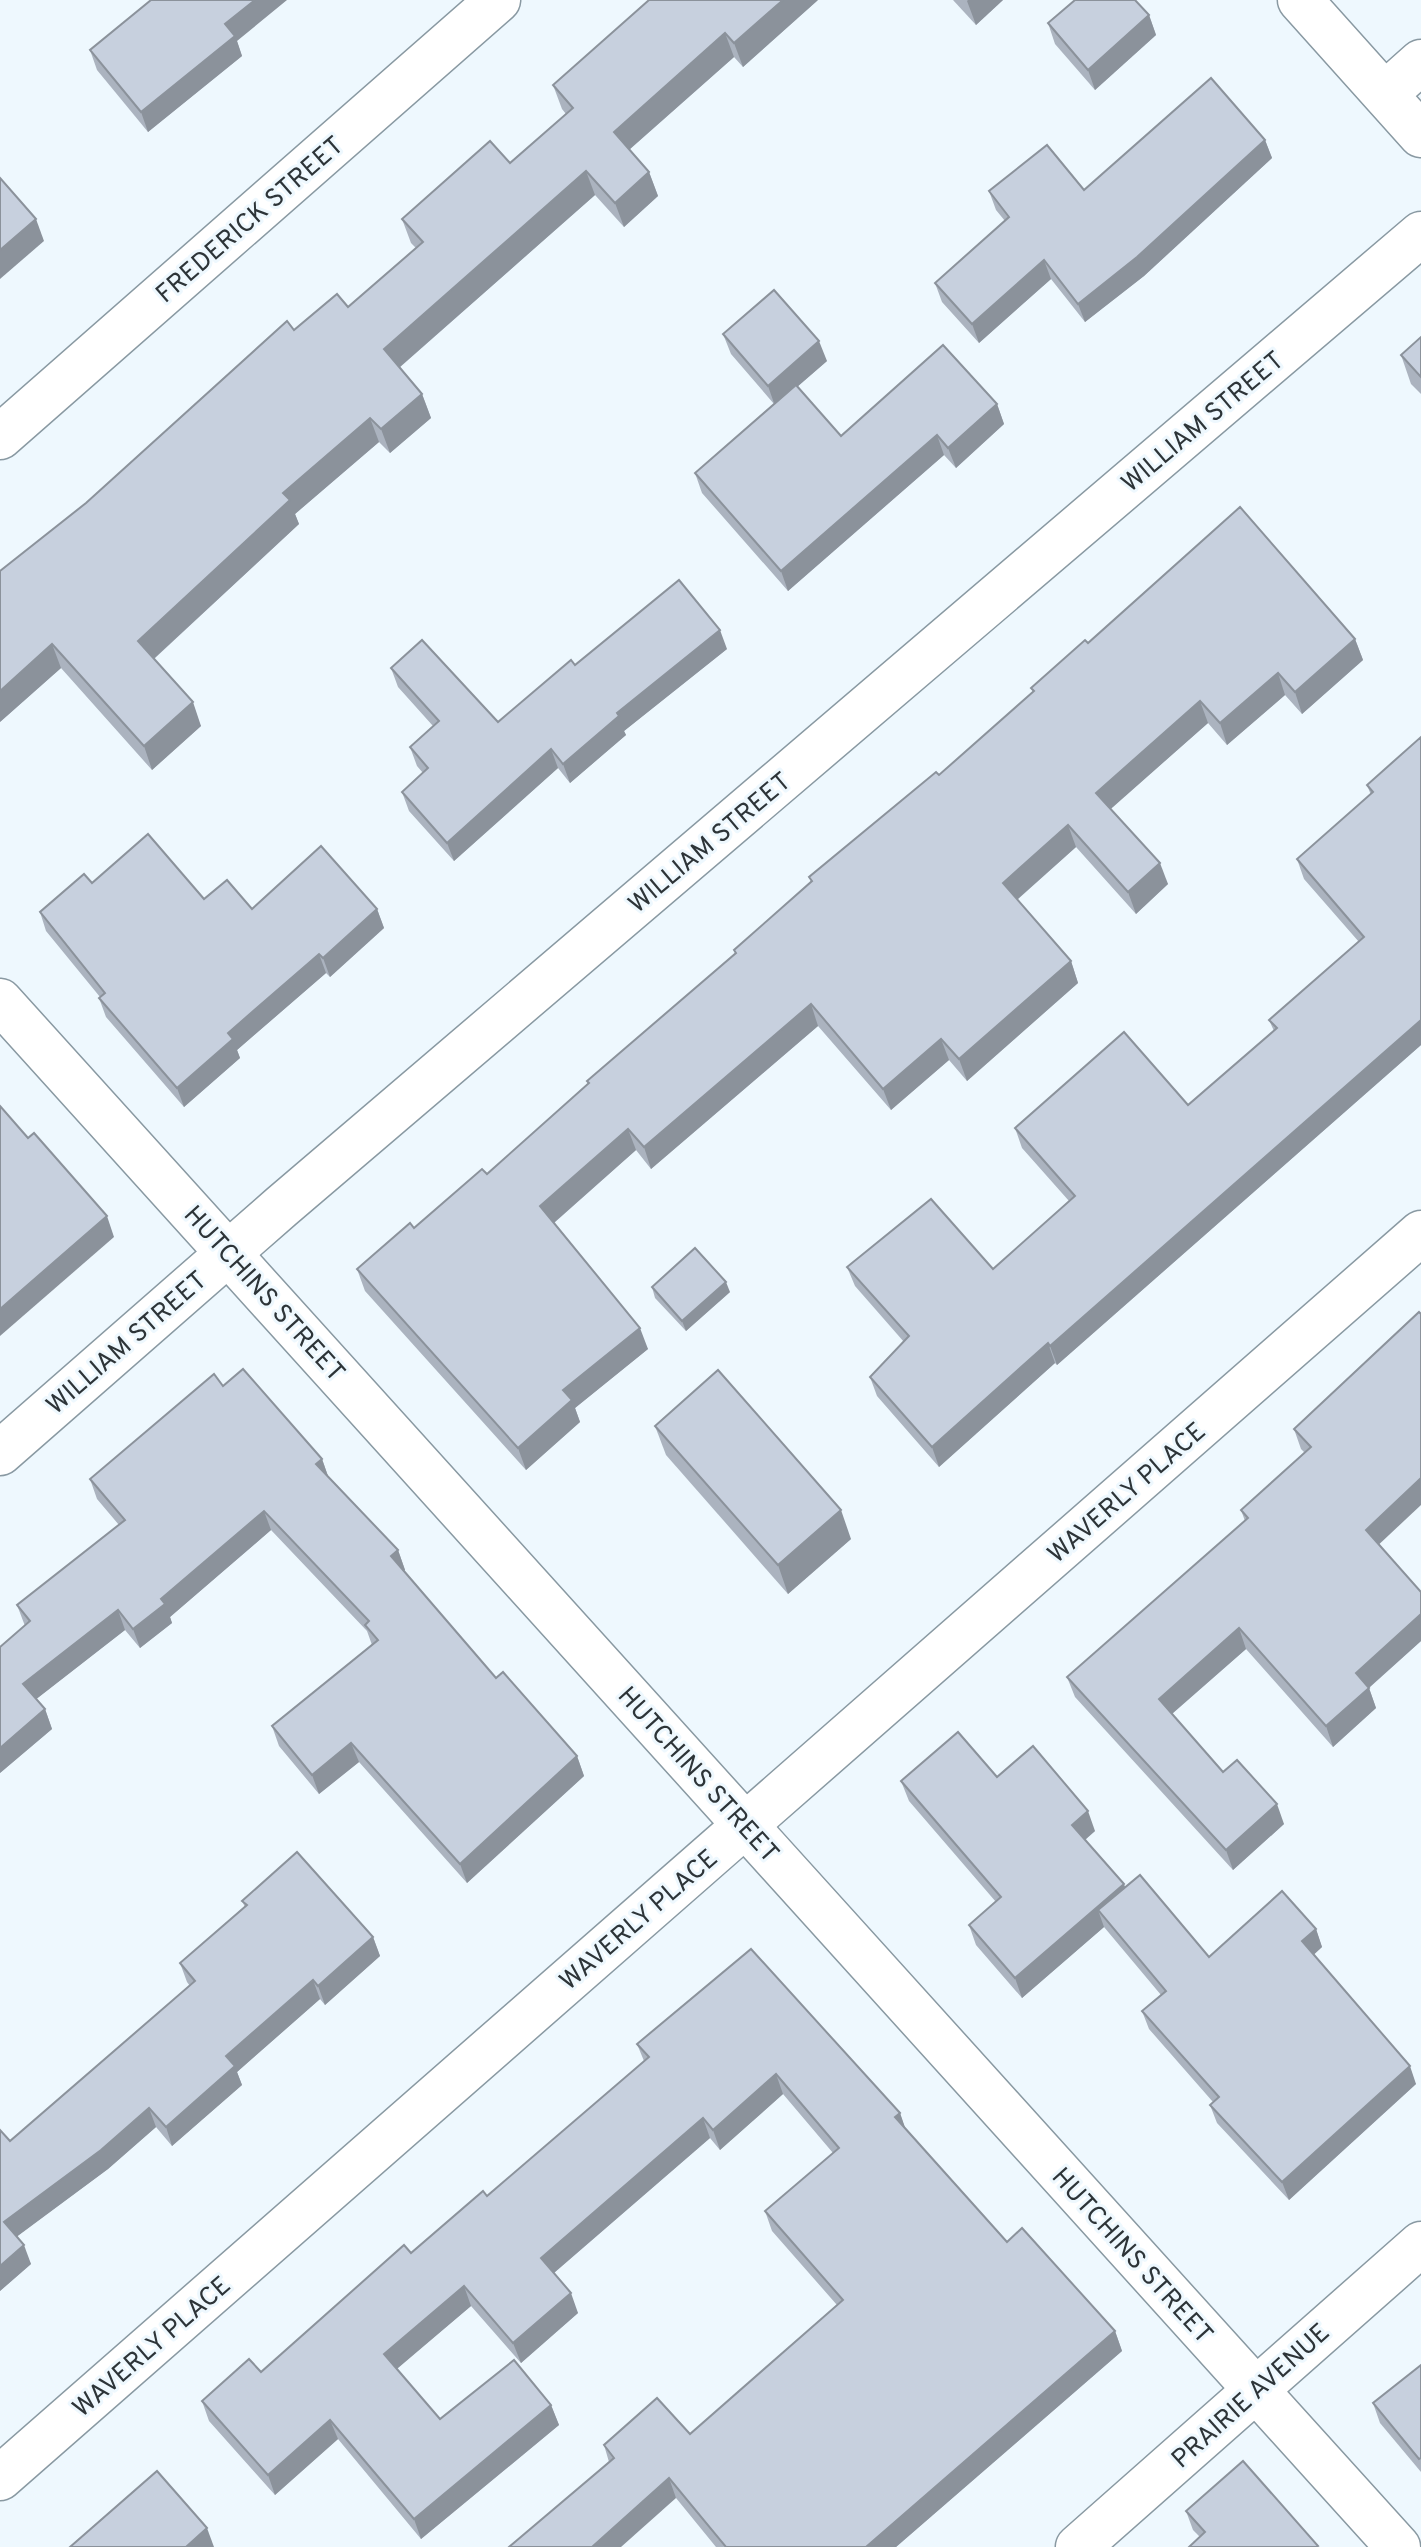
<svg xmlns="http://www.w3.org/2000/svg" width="1421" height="2547" font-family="Overpass,sans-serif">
  <rect width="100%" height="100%" fill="#eef8fe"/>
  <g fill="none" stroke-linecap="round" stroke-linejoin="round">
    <defs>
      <g id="street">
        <path d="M1385,94L1421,62"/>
        <path d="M0,437L498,0"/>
        <path d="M0,1001L1398,2547"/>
        <path d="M0,1453L281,1207L1421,234"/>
        <path d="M0,2478L1421,1233"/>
        <path d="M1078,2547L1421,2244"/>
      </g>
      <path id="secondary" d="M1300,0L1421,135"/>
    </defs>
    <use href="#street" stroke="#8999a2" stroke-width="47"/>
    <use href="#secondary" stroke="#8999a2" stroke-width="47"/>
    <use href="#street" stroke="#fff" stroke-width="44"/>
    <use href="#secondary" stroke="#fff" stroke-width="44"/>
  </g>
  <g fill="#abb3bf">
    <path d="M818,0L743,67L734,57L629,150L649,172L658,196L624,227L595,195L399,368L422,394L431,418L390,453L379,442L295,514L299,524L154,659L201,726L152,770L61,668L0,722L86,503L294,330L348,307L416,248L411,243L402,219L510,163L566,114L562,109L553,85Z"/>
    <path d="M953,0H1003L976,25Z"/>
    <path d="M1149,15L1156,35L1095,90L1055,44L1048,23Z"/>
    <path d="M237,41L242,56L148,132L97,70L90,50Z"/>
    <path d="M1265,140L1272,158L1144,276L1085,322L1051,279L979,343L942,302L935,283L1005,221L996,210L989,191L1084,190Z"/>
    <path d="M723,334L827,361L797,387L841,436L997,404L1004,424L956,468L944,455L788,591L702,493L695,473L774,404L731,354Z"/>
    <path d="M1421,337V394L1411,384L1401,355Z"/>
    <path d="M1355,639L1363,660L1302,714L1285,695L1227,745L1208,723L1110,809L1168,884L1136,914L1076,847L1017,900L1071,961L1078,983L967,1081L949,1060L891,1110L818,1026L651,1169L636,1150L554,1223L648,1349L575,1408L580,1422L526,1470L365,1291L357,1269L414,1228L487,1174L588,1084L587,1081L735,954L734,950L811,882L809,877L939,775L1033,692L1031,688L1088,643Z"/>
    <path d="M727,649L624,731L626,735L570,783L558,768L454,861L409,811L402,792L423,773L417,766L410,747L433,726L398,687L391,668L498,722L575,665Z"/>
    <path d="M1421,737V1045L1057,1365L1055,1363L939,1467L877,1396L870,1377L904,1342L855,1286L847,1267L993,1269L1069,1201L1022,1148L1015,1128L1188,1105L1274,1031L1269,1020L1359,942L1304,879L1297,859L1371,795L1367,785Z"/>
    <path d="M92,883L204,899L252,909H377L384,928L330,977L326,973L237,1050L240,1058L184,1107L106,1017L99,998L100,997L46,931L40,912Z"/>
    <path d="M652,1287L730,1292L686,1331L655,1298Z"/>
    <path d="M1419,1312L1379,1544L1421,1592V1641L1369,1688L1376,1708L1333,1747L1246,1649L1172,1714L1223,1772L1284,1824L1233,1870L1075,1697L1067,1677L1245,1521L1241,1510L1305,1453L1301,1449L1294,1429Z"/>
    <path d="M223,1386L322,1459L328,1476L398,1550L405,1570L404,1571L496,1678L577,1756L584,1776L467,1883L359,1762L319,1794L279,1746L272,1726L372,1645L367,1631L271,1530L170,1617L172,1623L140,1648L125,1630L36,1699L45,1709L52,1729L0,1773L25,1626L17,1605L119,1525L97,1499L90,1479Z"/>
    <path d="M655,1426L851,1539L788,1594L666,1455Z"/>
    <path d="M997,1777L1095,1831L1085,1840L1125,1888L1209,1957L1316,1929L1322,1947L1313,1955L1416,2084L1289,2200L1217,2123L1210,2105L1213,2102L1149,2029L1142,2011L1161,1995L1104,1927L1022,1998L976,1945L969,1925L996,1902L909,1801L901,1781Z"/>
    <path d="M242,1901L373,1937L380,1956L325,2005L320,1999L237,2072L242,2085L172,2146L156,2127L108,2169L17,2236L31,2264L0,2291L10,2141L190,1986L187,1982L180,1963L245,1907Z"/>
    <path d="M751,1949L900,2113L905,2129L1007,2242L1115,2331L1122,2351L896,2547H716L676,2498L609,2462L604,2445L690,2434L837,2305L772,2231L765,2211L833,2153L783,2094L720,2150L710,2138L554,2273L578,2313L521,2363L471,2306L396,2369L440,2419L551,2405L559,2425L421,2539L338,2439L275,2495L209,2421L202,2401L261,2372L411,2253L487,2196L644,2061L637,2044Z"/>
    <path d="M1421,2365V2472L1380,2423L1373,2403Z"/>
    <path d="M1186,2511L1318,2546V2547H1189L1200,2537L1193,2530Z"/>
  </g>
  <g fill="#8b929b">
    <path d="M255,0H287L237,41L242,56L148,132L141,112L225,24Z"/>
    <path d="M783,0H818L743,67L734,43Z"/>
    <path d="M968,0H1003L976,25L967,1Z"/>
    <path d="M1149,15L1156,35L1095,90L1088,70Z"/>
    <path d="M725,33L734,57L622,156L614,132Z"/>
    <path d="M1265,140L1272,158L1144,276L1085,322L1078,304Z"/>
    <path d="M586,171L595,195L393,373L384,349Z"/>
    <path d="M649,172L658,196L624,227L615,203Z"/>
    <path d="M36,219L44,241L0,279V250Z"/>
    <path d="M1044,260L1051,279L979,343L972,324Z"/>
    <path d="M819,341L827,361L775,406L768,386Z"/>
    <path d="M422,394L431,418L390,453L381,429Z"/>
    <path d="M997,404L1004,424L956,468L948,448Z"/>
    <path d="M370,418L379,442L295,514L299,524L147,665L138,641L283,493Z"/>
    <path d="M937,435L944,455L788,591L781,571Z"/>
    <path d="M720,630L727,649L624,731L626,735L570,783L563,764L617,713Z"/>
    <path d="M1355,639L1363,660L1302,714L1295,692Z"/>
    <path d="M52,644L61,668L0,722V691Z"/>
    <path d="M1278,673L1285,695L1227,745L1220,723Z"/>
    <path d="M1200,701L1208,723L1104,815L1096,793Z"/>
    <path d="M193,702L201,726L152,770L144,746Z"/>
    <path d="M551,749L558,768L454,861L447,843Z"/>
    <path d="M1068,825L1076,847L1011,905L1003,883Z"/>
    <path d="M1160,863L1168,884L1136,914L1128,892Z"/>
    <path d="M377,909L384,928L330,977L323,958Z"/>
    <path d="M319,954L326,973L237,1050L240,1058L184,1107L177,1088L228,1033Z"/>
    <path d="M1071,961L1078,983L967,1081L959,1059Z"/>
    <path d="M811,1004L818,1026L651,1169L644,1147Z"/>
    <path d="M1421,1020V1045L1057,1365L1050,1346Z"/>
    <path d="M941,1039L949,1060L891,1110L883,1089Z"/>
    <path d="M628,1129L636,1150L548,1228L540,1206Z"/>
    <path d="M107,1216L114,1237L0,1336V1309Z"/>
    <path d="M726,1282L730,1292L686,1331L682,1321Z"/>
    <path d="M640,1328L648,1349L575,1408L580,1422L526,1470L518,1448L563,1390Z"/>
    <path d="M1048,1343L1055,1363L939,1467L932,1447Z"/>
    <path d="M322,1459L329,1479L316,1464Z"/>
    <path d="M1421,1478V1505L1373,1550L1366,1530Z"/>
    <path d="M841,1510L851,1539L788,1594L778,1565Z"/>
    <path d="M264,1511L271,1530L170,1617L172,1623L140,1648L133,1629L161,1599Z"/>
    <path d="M398,1550L405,1570L398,1576L391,1556Z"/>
    <path d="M118,1610L125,1630L30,1704L23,1684Z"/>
    <path d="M1421,1614V1641L1363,1693L1356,1673Z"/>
    <path d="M1239,1628L1246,1649L1166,1719L1159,1699Z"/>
    <path d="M1369,1688L1376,1708L1333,1747L1326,1726Z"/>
    <path d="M45,1709L52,1729L0,1773V1748Z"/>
    <path d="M351,1743L359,1762L319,1794L312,1775Z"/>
    <path d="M577,1756L584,1776L467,1883L460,1864Z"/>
    <path d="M1277,1804L1284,1824L1233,1870L1226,1850Z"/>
    <path d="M1088,1811L1095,1831L1079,1845L1072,1825Z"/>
    <path d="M1124,1884L1131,1904L1098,1910L1104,1927L1022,1998L1015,1978Z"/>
    <path d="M1316,1929L1322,1947L1308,1960L1302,1941Z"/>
    <path d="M373,1937L380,1956L325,2005L318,1986Z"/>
    <path d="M313,1980L320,1999L237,2072L242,2085L172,2146L166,2127L226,2056Z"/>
    <path d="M1410,2066L1416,2084L1289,2200L1282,2182Z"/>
    <path d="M776,2074L783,2094L720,2150L713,2130Z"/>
    <path d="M149,2108L156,2127L108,2169L11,2241L4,2222Z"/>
    <path d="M900,2113L907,2133L895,2117Z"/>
    <path d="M703,2118L710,2138L548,2278L541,2258Z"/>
    <path d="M24,2245L31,2264L0,2291V2266Z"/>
    <path d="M464,2286L471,2306L391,2374L384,2354Z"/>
    <path d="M571,2293L578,2313L521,2363L513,2343Z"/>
    <path d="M1115,2331L1122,2351L896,2547H866Z"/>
    <path d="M551,2405L559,2425L421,2539L414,2519Z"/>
    <path d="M330,2420L338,2439L275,2495L268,2475Z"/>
    <path d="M669,2478L676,2498L621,2547H592Z"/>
    <path d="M207,2528L214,2547H186Z"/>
  </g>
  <g fill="#c7d0de" stroke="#8b929b" stroke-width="2">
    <path d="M151,0H255L225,24L235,36L141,112L90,50Z"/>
    <path d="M649,0H783L734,43L725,33L614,132L649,172L615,203L586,171L384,349L422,394L381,429L370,418L283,493L290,500L138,641L193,702L144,746L52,644L0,691V571L86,503L287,321L294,330L337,294L348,307L423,242L402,219L490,141L510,163L573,108L553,85Z"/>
    <path d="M1075,0H1135L1149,15L1088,70L1048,23Z"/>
    <path d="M1211,78L1265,140L1137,257L1078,304L1044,260L972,324L935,283L1009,217L989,191L1047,145L1084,190Z"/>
    <path d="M0,178L36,219L0,250Z"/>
    <path d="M774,290L819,341L768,386L723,334Z"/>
    <path d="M1421,337V377L1401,355Z"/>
    <path d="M943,345L997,404L948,448L937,435L781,571L695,473L796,385L841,436Z"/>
    <path d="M1240,507L1355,639L1295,692L1278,673L1220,723L1200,701L1096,793L1160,863L1128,892L1068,825L1003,883L1071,961L959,1059L941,1039L883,1089L811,1004L644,1147L628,1129L540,1206L640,1328L563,1390L572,1400L518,1448L357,1269L410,1223L414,1228L482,1169L487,1174L589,1083L587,1081L736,953L734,950L812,881L809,877L936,772L939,775L1034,691L1031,688L1085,640L1088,643Z"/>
    <path d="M679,580L720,630L617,713L619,716L563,764L551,749L447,843L402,792L428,768L410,747L439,721L391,668L422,640L498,722L571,660L575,665Z"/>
    <path d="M1421,737V1020L1050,1346L1048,1343L932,1447L870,1377L909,1336L847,1267L931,1199L993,1269L1075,1196L1015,1128L1124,1032L1188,1105L1277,1028L1269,1020L1364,937L1297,859L1373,792L1367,785Z"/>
    <path d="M148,834L204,899L227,880L252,909L321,846L377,909L323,958L319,954L228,1033L233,1039L177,1088L99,998L105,993L40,912L84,874L92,883Z"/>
    <path d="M0,1106L28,1138L34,1133L107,1216L0,1309Z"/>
    <path d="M695,1248L726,1282L682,1321L652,1287Z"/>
    <path d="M1419,1312L1421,1314V1478L1366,1530L1421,1592V1614L1356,1673L1369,1688L1326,1726L1239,1628L1159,1699L1223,1772L1237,1760L1277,1804L1226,1850L1067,1677L1248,1518L1241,1510L1311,1447L1294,1429Z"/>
    <path d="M243,1369L322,1459L316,1464L398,1550L391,1556L496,1678L503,1672L577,1756L460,1864L351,1743L312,1775L272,1726L378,1640L365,1625L369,1621L264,1511L161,1599L165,1604L133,1629L118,1610L23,1684L45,1709L0,1748V1647L30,1621L17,1605L125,1520L90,1479L214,1374L223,1386Z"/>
    <path d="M718,1370L841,1510L778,1565L655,1426Z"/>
    <path d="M958,1732L997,1777L1033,1746L1088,1811L1072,1825L1124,1884L1015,1978L969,1925L1001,1897L901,1781Z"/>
    <path d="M297,1852L373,1937L318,1986L313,1980L226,2056L235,2066L166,2127L149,2108L101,2150L4,2222L24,2245L0,2266V2130L10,2141L195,1981L180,1963L247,1905L242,1901Z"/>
    <path d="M1140,1875L1209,1957L1282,1891L1316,1929L1302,1941L1410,2066L1282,2182L1210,2105L1219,2097L1142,2011L1166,1991L1098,1910Z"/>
    <path d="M751,1949L900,2113L895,2117L1007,2242L1022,2228L1115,2331L866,2547H726L669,2478L592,2547H509L614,2458L604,2445L657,2398L690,2434L843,2300L765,2211L839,2148L776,2074L713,2130L703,2118L541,2258L571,2293L513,2343L464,2286L384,2354L440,2419L514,2360L551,2405L414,2519L330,2420L268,2475L202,2401L249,2359L261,2372L404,2245L411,2253L483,2191L487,2196L649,2057L637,2044Z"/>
    <path d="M1421,2365V2458L1419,2459L1373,2403Z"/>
    <path d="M1243,2461L1318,2546L1316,2547H1189L1205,2532L1186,2511Z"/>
    <path d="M157,2471L207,2528L186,2547H70Z"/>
  </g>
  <g text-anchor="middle" stroke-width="6" stroke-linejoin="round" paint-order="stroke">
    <g font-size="26" fill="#2d3438" stroke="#eef8fe">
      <text transform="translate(249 219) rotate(-41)" y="9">FREDERICK STREET</text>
      <text transform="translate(1202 421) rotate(-40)" y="9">WILLIAM STREET</text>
      <text transform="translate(709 842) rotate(-40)" y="9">WILLIAM STREET</text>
      <text transform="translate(265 1293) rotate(48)" y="9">HUTCHINS STREET</text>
      <text transform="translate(126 1342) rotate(-41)" y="9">WILLIAM STREET</text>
      <text transform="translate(1126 1492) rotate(-41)" y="9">WAVERLY PLACE</text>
      <text transform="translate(699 1774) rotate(48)" y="9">HUTCHINS STREET</text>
      <text transform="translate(638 1919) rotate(-41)" y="9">WAVERLY PLACE</text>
      <text transform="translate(1133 2255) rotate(48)" y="9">HUTCHINS STREET</text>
      <text transform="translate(151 2346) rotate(-41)" y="9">WAVERLY PLACE</text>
      <text transform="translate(1250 2395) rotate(-42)" y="9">PRAIRIE AVENUE</text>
    </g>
  </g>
</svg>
